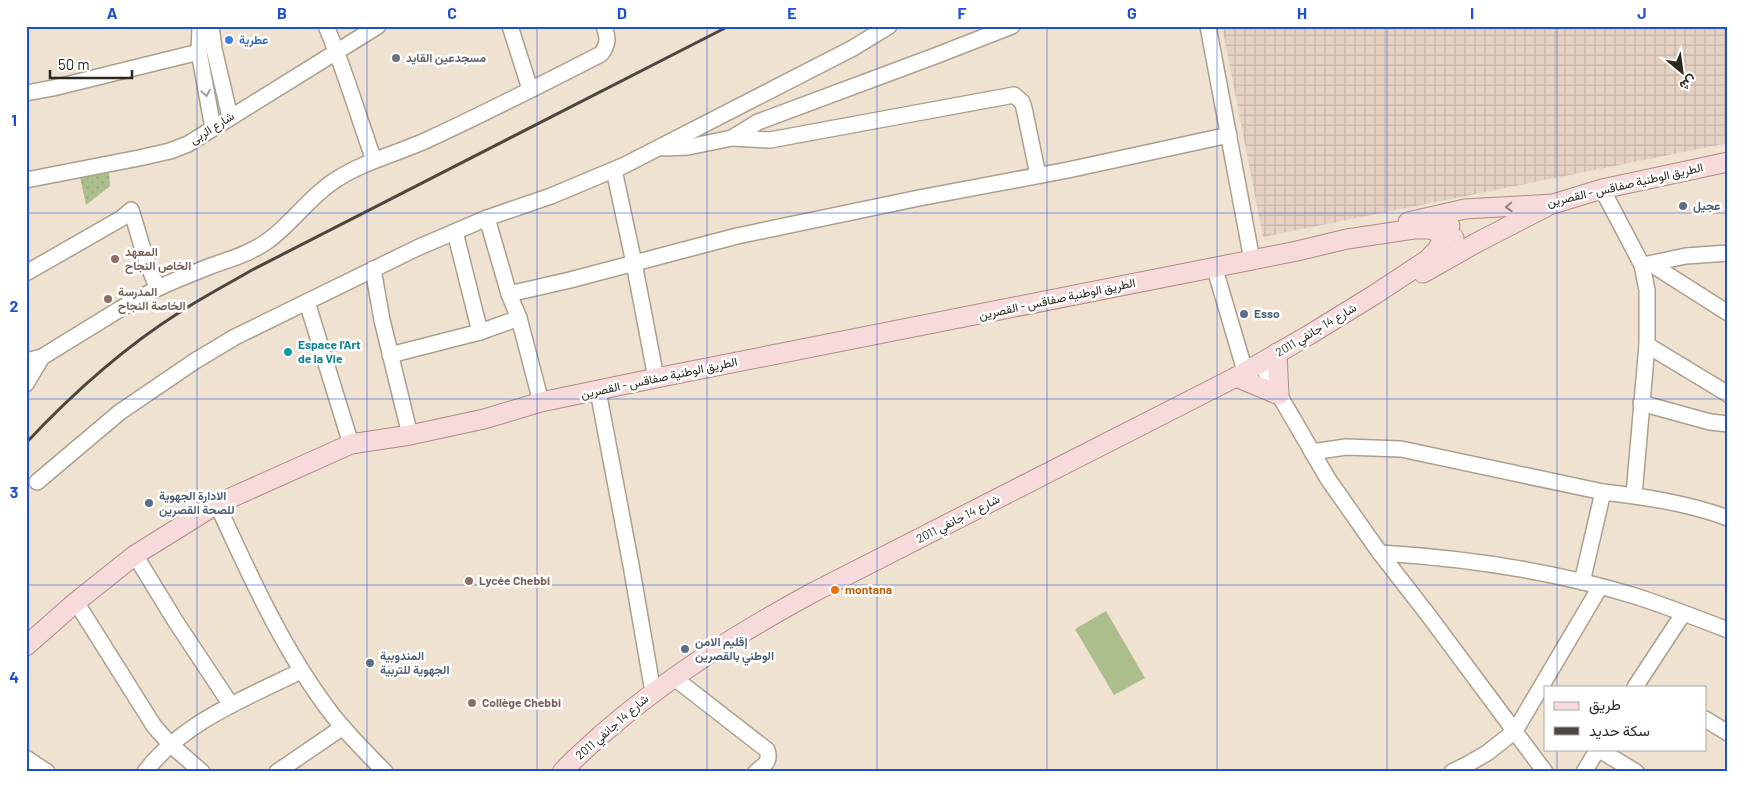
<svg xmlns="http://www.w3.org/2000/svg" width="1754" height="798" font-family="Barlow,Vazirmatn,sans-serif">
  <defs>
    <pattern id="industrial-grid" width="8" height="8" patternUnits="userSpaceOnUse" patternTransform="scale(1.25)"><rect width="8" height="8" fill="#e6d2c4"/><path d="M0 4h8M4 0v8" fill="none" stroke="#c5b4a8"/></pattern>
    <pattern id="green-dots" width="8" height="8" patternUnits="userSpaceOnUse" patternTransform="scale(1.25)"><rect width="8" height="8" fill="#acbe8b"/><path d="M2 2h.1M6 6h.1" fill="none" stroke="#94a378" stroke-width="1.8" stroke-linecap="round"/></pattern>
  </defs>
  <rect width="100%" height="100%" fill="#efe2d0"/>
  <path fill="url(#industrial-grid)" d="M1222,26H1728V143L1263,237Z"/>
  <path fill="url(#green-dots)" d="M109,170L110,186L86,205L80,177Z"/>
  <path fill="#acbe8b" d="M1106,611L1145,678L1114,695L1075,629Z"/>
  <g fill="none" stroke-linecap="round" stroke-linejoin="round">
    <defs>
      <g id="minor">
        <path d="M211,26L214,49L230,117"/>
        <path d="M326,26C345,70 358,116 374,160"/>
        <path d="M510,26L530,89"/>
        <path d="M1208,26L1252,260"/>
        <path d="M200,27L199,52L213,128"/>
        <path d="M26,93L53,88L199,52"/>
        <path d="M732,138L770,140L1014,95L1022,102L1024,108L1038,175"/>
        <path d="M664,148L688,147L732,138L758,122L935,56L1012,26"/>
        <path d="M614,170L634,263L656,378"/>
        <path d="M26,180L139,158L170,151L188,144L378,26"/>
        <path d="M1602,189L1642,265L1647,290V345L1634,495"/>
        <path d="M487,218L509,294"/>
        <path d="M455,232L480,332"/>
        <path d="M1648,264L1686,256L1728,253"/>
        <path d="M1651,264L1728,313"/>
        <path d="M1214,266L1245,371"/>
        <path d="M373,269L382,320L410,435"/>
        <path d="M26,273L122,218L131,210C140,237 145,263 158,288L120,309L42,357L26,361"/>
        <path d="M158,288C175,280 193,273 211,266C230,259 249,254 266,242C291,225 308,198 334,181C362,162 396,154 427,140C486,113 544,83 601,54C609,43 608,38 604,26"/>
        <path d="M307,302L351,444"/>
        <path d="M1647,345L1728,394"/>
        <path d="M390,355L480,332L519,318"/>
        <path d="M1260,362L1328,479L1380,553L1429,616L1545,772"/>
        <path d="M26,384L42,357"/>
        <path d="M598,391L631,565L653,692"/>
        <path d="M541,402L519,318L509,294L570,280L737,236L919,198L1068,170L1229,135"/>
        <path d="M1641,403L1710,422L1728,424"/>
        <path d="M1312,452L1346,447L1401,449L1603,492C1646,497 1687,503 1728,518"/>
        <path d="M37,482L120,412L195,361L235,337L417,248L487,218L551,196L625,165L853,48L889,26"/>
        <path d="M217,504C250,576 283,650 331,713C347,734 367,753 385,772"/>
        <path d="M1380,553C1465,558 1553,571 1635,596C1666,606 1697,618 1728,630"/>
        <path d="M135,555L176,622L231,705"/>
        <path d="M1582,582L1603,492"/>
        <path d="M76,602L154,726L170,744L202,772"/>
        <path d="M673,677L767,750C771,762 764,765 756,772"/>
        <path d="M1635,687L1683,614"/>
        <path d="M1705,719L1728,733"/>
        <path d="M26,758L47,772"/>
        <path d="M145,772C183,722 246,698 301,671"/>
        <path d="M277,772L343,727"/>
        <path d="M1452,772L1468,764L1487,753L1515,731L1600,587"/>
        <path d="M1584,772L1598,749L1636,772"/>
      </g>
      <g id="major">
        <path d="M1408,222L1465,209L1553,204L1602,189L1728,162"/>
        <path d="M1423,273L1476,243L1546,207"/>
        <path d="M1236,377L1279,395L1277,353"/>
        <path d="M26,646L76,602L135,555L217,504L351,444L410,435L484,419L541,402L656,378L1297,251L1347,239L1414,229H1430L1454,238"/>
        <path d="M562,772C574,759 588,747 601,735C666,678 737,634 812,593L1236,377L1309,335L1374,295L1427,260L1437,250L1450,226"/>
      </g>
    </defs>
    <use href="#minor" stroke="#ac9f8e" stroke-width="18"/>
    <use href="#major" stroke="#ad8c89" stroke-width="21"/>
    <use href="#minor" stroke="#fff" stroke-width="15"/>
    <use href="#major" stroke="#f7dbda" stroke-width="19"/>
    <path stroke="#4d463e" stroke-width="3" d="M26,443C72,394 123,348 180,312C203,297 228,284 252,270L729,26"/>
  </g>
  <defs><path id="oneway-chevron" d="M-2-3.5L2.5 0L-2 3.5" fill="none" stroke-width="1.6" stroke-linecap="round" stroke-linejoin="round" transform="scale(1.25)"/></defs>
  <use stroke="#a09e9b" href="#oneway-chevron" transform="translate(206 93) rotate(80)"/>
  <use stroke="#92817d" href="#oneway-chevron" transform="translate(1509 207) rotate(177)"/>
  <path fill="none" stroke="#1d4ed8" stroke-width="1" stroke-opacity="0.55" d="M197,26V772M367,26V772M537,26V772M707,26V772M877,26V772M1047,26V772M1217,26V772M1387,26V772M1557,26V687M26,213H1728M26,399H1728M26,585H1728M1557,749V772"/>
  <circle fill="#3f7fe0" stroke="#fff" stroke-width="2" cx="229" cy="40" r="5"/>
  <circle fill="#6b7280" stroke="#fff" stroke-width="2" cx="396" cy="58" r="5"/>
  <g fill="#5c6f8a" stroke="#fff" stroke-width="2">
    <circle cx="1683" cy="206" r="5"/>
    <circle cx="1244" cy="314" r="5"/>
    <circle cx="149" cy="503" r="5"/>
    <circle cx="685" cy="649" r="5"/>
    <circle cx="370" cy="663" r="5"/>
  </g>
  <g fill="#8d6e63" stroke="#fff" stroke-width="2">
    <circle cx="115" cy="259" r="5"/>
    <circle cx="108" cy="299" r="5"/>
    <circle cx="469" cy="581" r="5"/>
    <circle cx="472" cy="703" r="5"/>
  </g>
  <circle fill="#0f9aa8" stroke="#fff" stroke-width="2" cx="288" cy="352" r="5"/>
  <circle fill="#e8710a" stroke="#fff" stroke-width="2" cx="835" cy="590" r="5"/>
  <g text-anchor="middle" stroke-width="5" stroke-linejoin="round" paint-order="stroke">
    <g font-size="12" font-weight="bold" fill="#366cbe" stroke="#fff" text-anchor="start">
      <text x="239" y="44">عطرية</text>
    </g>
    <g font-size="12" font-weight="bold" fill="#5b616d" stroke="#fff" text-anchor="start">
      <text x="406" y="62">مسجدعين القايد</text>
    </g>
    <g font-size="12" fill="#2c2720" stroke="#fff">
      <text transform="translate(212 128) rotate(-32)" y="4">شارع الربى</text>
      <text transform="translate(1625 185) rotate(-13)" y="4">الطريق الوطنية صفاقس - القصرين</text>
      <text transform="translate(1057 299) rotate(-12)" y="4">الطريق الوطنية صفاقس - القصرين</text>
      <text transform="translate(1316 330) rotate(-31)" y="4">شارع 14 جانفي 2011</text>
      <text transform="translate(659 378) rotate(-12)" y="4">الطريق الوطنية صفاقس - القصرين</text>
      <text transform="translate(958 519) rotate(-27)" y="4">شارع 14 جانفي 2011</text>
      <text transform="translate(612 727) rotate(-41)" y="4">شارع 14 جانفي 2011</text>
    </g>
    <g font-size="12" font-weight="bold" fill="#4e5e75" stroke="#fff" text-anchor="start">
      <text x="1693" y="210">عجيل</text>
      <text x="1254" y="318">Esso</text>
      <text x="159" y="500">الادارة الجهوية<tspan x="159" dy="14">للصحة القصرين</tspan></text>
      <text x="695" y="646">إقليم الامن<tspan x="695" dy="14">الوطني بالقصرين</tspan></text>
      <text x="380" y="660">المندوبية<tspan x="380" dy="14">الجهوية للتربية</tspan></text>
    </g>
    <g font-size="12" font-weight="bold" fill="#785e54" stroke="#fff" text-anchor="start">
      <text x="125" y="256">المعهد<tspan x="125" dy="14">الخاص النجاح</tspan></text>
      <text x="118" y="296">المدرسة<tspan x="118" dy="14">الخاصة النجاح</tspan></text>
      <text x="479" y="585">Lycée Chebbi</text>
      <text x="482" y="707">Collège Chebbi</text>
    </g>
    <g font-size="12" font-weight="bold" fill="#0d838f" stroke="#fff" text-anchor="start">
      <text x="298" y="349">Espace l'Art<tspan x="298" dy="14">de la Vie</tspan></text>
    </g>
    <g font-size="12" font-weight="bold" fill="#c56008" stroke="#fff" text-anchor="start">
      <text x="845" y="594">montana</text>
    </g>
  </g>
  <rect width="1754" height="798" fill="none" stroke="#ffffff" stroke-width="55"/>
  <rect x="1544" y="686" width="162" height="65" fill="#ffffff" stroke="#aba9a6"/>
  <rect x="1554" y="702" width="25" height="8" fill="#f7dbda" stroke="#aba9a6"/>
  <text x="1589" y="710" font-size="15" fill="#2c2720">طريق</text>
  <rect x="1554" y="727" width="25" height="8" fill="#4d463e" stroke="#aba9a6"/>
  <text x="1589" y="736" font-size="15" fill="#2c2720">سكة حديد</text>
  <g transform="translate(1682 72) rotate(151)" stroke="#ffffff" stroke-width="4" paint-order="stroke">
  <path d="M0-4L9 19L0 12L-9 19Z" fill="#2c2720"/>
  <text y="-8" font-size="14" font-weight="bold" text-anchor="middle" fill="#2c2720">ش</text>
  </g>
  <path d="M50 70v8h82v-8" fill="none" stroke="#2c2720" stroke-width="2.5"/>
  <text x="58" y="70" font-size="15" fill="#2c2720" stroke="#ffffff" stroke-width="4" paint-order="stroke">50 m</text>
  <rect x="28" y="28" width="1698" height="742" fill="none" stroke="#1d4ed8" stroke-width="2"/>
  <g font-size="16" text-anchor="middle" font-weight="bold" fill="#1d4ed8">
    <text x="112" y="19">A</text>
    <text x="282" y="19">B</text>
    <text x="452" y="19">C</text>
    <text x="622" y="19">D</text>
    <text x="792" y="19">E</text>
    <text x="962" y="19">F</text>
    <text x="1132" y="19">G</text>
    <text x="1302" y="19">H</text>
    <text x="1472" y="19">I</text>
    <text x="1642" y="19">J</text>
    <text x="14" y="126">1</text>
    <text x="14" y="312">2</text>
    <text x="14" y="498">3</text>
    <text x="14" y="683">4</text>
  </g>
</svg>
